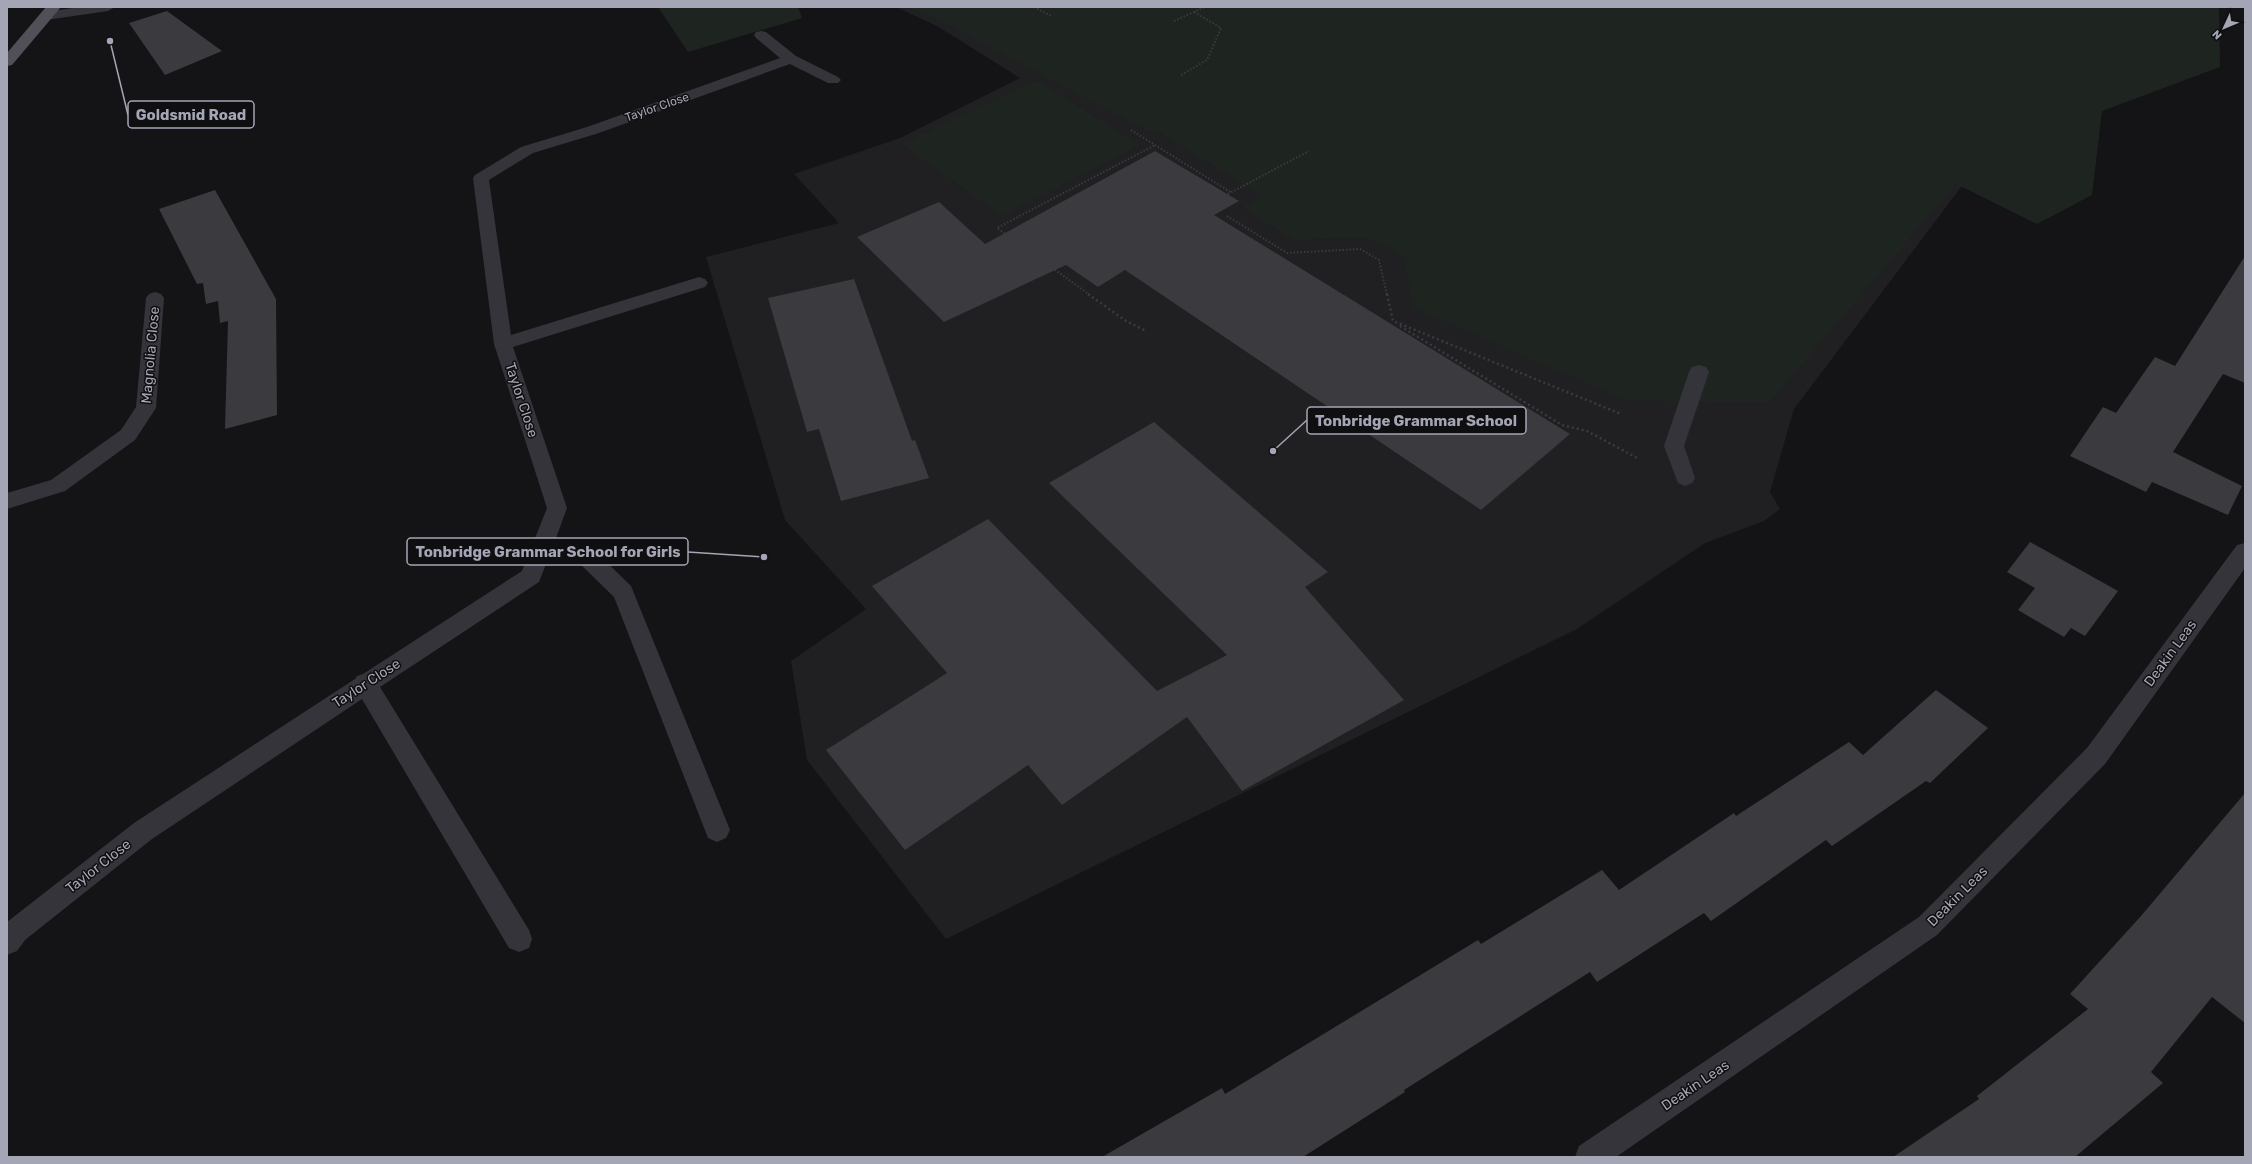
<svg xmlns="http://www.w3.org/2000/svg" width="2252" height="1164" font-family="Rubik,sans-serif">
  <rect width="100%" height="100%" fill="#141315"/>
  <path fill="#201f22" d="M896,7H1653L1974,170L1794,409L1770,492L1780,509L1764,521L1705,543L1577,629L946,939L807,760L791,661L866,609L785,520L706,257L839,223L794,174L900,138L1020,78L937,26Z"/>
  <g fill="#1e2520">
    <path d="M658,7H798L802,18L688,52Z"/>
    <path d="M908,7H2219L2220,67L2102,111L2092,195L2037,224L1956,184L1770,402L1627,401L1414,308L1402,254L1369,238L1293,240L1243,207L1261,195L1159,132L1144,129L947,24Z"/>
    <path d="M1037,80L1139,145L1002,216L902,144Z"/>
  </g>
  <g fill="#3b3a3f">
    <path d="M167,11L222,51L165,75L129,23Z"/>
    <path d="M1155,151L1239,201L1214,215L1570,434L1481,510L1125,270L1098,287L1066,265L944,322L857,237L939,202L985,244Z"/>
    <path d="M215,190L276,299L277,415L225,429L228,321L220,323L218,301L206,304L203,283L197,284L159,209Z"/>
    <path d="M2245,256V383L2223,374L2173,452L2242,486L2228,515L2152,482L2146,492L2070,456L2103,407L2116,413L2155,357L2175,366Z"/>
    <path d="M854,279L912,441L915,440L929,478L841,501L819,429L807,432L768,298Z"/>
    <path d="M1154,422L1328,572L1305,587L1404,700L1242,791L1187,717L1062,805L1028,765L905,850L826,750L947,673L872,586L988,519L1157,691L1227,655L1049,483Z"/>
    <path d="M2030,542L2118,591L2085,636L2071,628L2064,637L2018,610L2035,588L2007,572Z"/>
    <path d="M1936,690L1988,728L1930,783L1926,781L1832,846L1826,840L1711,921L1704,913L1597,982L1590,972L1404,1090L1405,1092L1303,1157H1102L1222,1088L1225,1094L1478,940L1481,944L1602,870L1619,890L1734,813L1736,816L1849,742L1863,755Z"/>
    <path d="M2245,793V1023L2212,997L2151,1072L2163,1083L2075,1157H1893L1979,1099L1977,1096L2088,1009L2070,994L2141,916Z"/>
  </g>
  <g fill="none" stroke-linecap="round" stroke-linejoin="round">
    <g stroke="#3a3b41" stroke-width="2" stroke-dasharray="1.5 2" stroke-linecap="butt">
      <path d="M1034,7L1051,16"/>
      <path d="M1174,21L1205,7"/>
      <path d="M1181,75L1207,60L1221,28L1194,12"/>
      <path d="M1131,130L1232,193"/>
      <path d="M1228,194L1309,151"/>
      <path d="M1227,216L1287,253L1360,249L1379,260L1387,295"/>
      <path d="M1090,295L997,228L1155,145"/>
    </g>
    <g stroke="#3a3b41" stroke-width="2.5" stroke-dasharray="2 3" stroke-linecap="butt">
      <path d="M1088,294L1126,321L1146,331"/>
      <path d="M1387,294L1393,321L1621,414"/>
      <path d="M1400,326L1562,425L1587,431L1639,459"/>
    </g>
    <g fill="#35343a" fill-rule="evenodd">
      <path d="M79,7H115L108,11L46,20L39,16L46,12Z"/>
      <path d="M761,31L766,32L796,56L838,77L841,80L838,83H828L790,64L599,133L533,153L489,180L511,335L699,277L705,279L708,283L705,287L513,347L567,508L556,538L591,547L631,586L730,830L726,838L717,842L708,838L614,597L576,560L550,554L539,582L380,687L529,930L532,939L529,948L519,952L509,948L362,699L152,839L25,940L17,951L7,955V922L134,823L355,679L357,676L363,674L522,571L547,508L494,344L473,178L475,175L521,147L587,127L780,58L756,38L754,35L756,32Z"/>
      <path d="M155,292L161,294L164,298L156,408L135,440L65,491L7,509V493L51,480L121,430L136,407L146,298L149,294Z"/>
      <path d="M1699,365L1706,367L1709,372L1684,446L1695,478L1692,483L1685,486L1678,483L1664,446L1689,372L1692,367Z"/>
      <path d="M2245,543V568L2105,764L1937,935L1616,1157H1575L1579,1146L1919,917L2087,748L2237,545Z"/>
    </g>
    <path fill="#515059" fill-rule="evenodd" d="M46,7H61L12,65L7,66V53Z"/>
  </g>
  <g text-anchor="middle" stroke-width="3" stroke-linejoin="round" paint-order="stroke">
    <g font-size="12" fill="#a5a6b5" stroke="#0f0e10">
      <text transform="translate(657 107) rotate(-19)" y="4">Taylor Close</text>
    </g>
    <g font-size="14" fill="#a5a6b5" stroke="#0f0e10">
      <text transform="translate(150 355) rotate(-85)" y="5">Magnolia Close</text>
      <text transform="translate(522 400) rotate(72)" y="5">Taylor Close</text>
      <text transform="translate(2170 653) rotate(-54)" y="5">Deakin Leas</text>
      <text transform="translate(366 683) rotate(-33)" y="5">Taylor Close</text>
      <text transform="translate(98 866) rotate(-38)" y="5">Taylor Close</text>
      <text transform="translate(1957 896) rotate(-45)" y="5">Deakin Leas</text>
      <text transform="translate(1695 1085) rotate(-34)" y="5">Deakin Leas</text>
    </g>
  </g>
  <path fill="none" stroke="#a5a6b5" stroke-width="1.5" d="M110 41L128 115M1273 451L1307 420M764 557L688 552"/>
  <g fill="#a5a6b5" stroke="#0f0e10" stroke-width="1.5">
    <circle cx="110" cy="41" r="4"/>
    <circle cx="1273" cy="451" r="4"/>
    <circle cx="764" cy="557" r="4"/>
  </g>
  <g fill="#0f0e10" stroke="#a5a6b5" stroke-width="1.5">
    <rect x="128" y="101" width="126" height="27" rx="4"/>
    <rect x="1307" y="407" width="219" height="27" rx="4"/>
    <rect x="407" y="538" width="281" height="27" rx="4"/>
  </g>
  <g font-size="15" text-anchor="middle" font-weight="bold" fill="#a5a6b5">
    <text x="191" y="120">Goldsmid Road</text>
    <text x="1416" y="426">Tonbridge Grammar School</text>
    <text x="548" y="557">Tonbridge Grammar School for Girls</text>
  </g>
  <rect width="2252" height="1164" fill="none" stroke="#a5a6b5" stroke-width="16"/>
  <g transform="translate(2224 28) rotate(226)" stroke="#0f0e10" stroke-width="3" paint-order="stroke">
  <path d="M0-3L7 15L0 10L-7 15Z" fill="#a5a6b5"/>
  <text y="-6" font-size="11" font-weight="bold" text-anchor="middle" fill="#a5a6b5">N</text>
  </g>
</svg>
